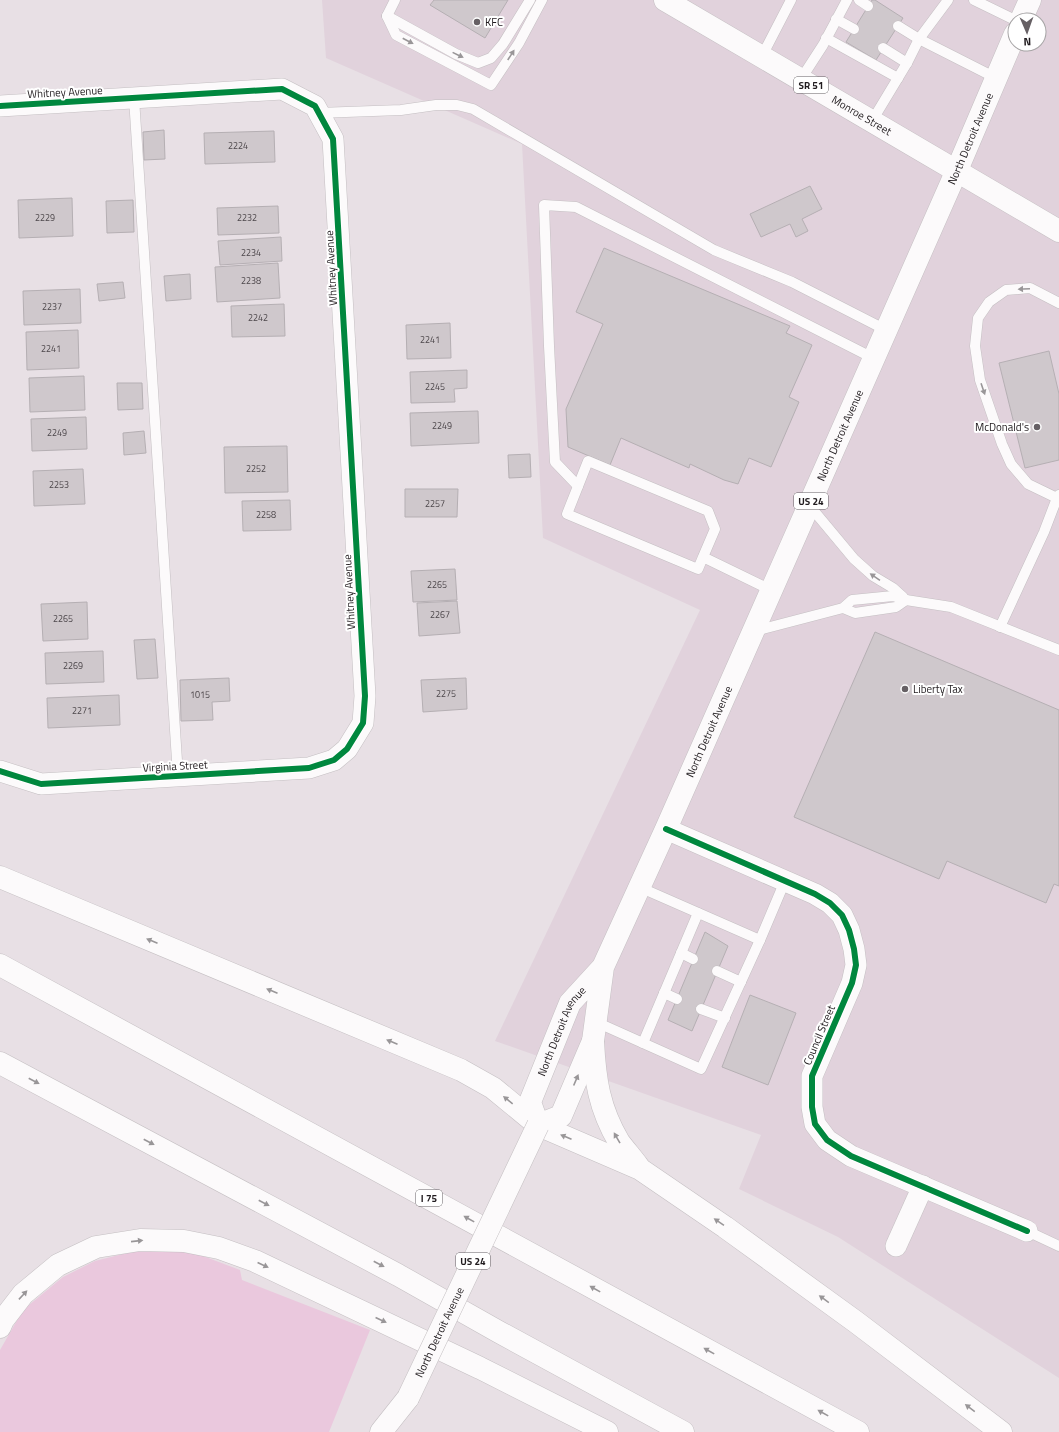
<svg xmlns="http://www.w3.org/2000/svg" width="1059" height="1432" font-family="'Titillium Web',sans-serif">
  <rect width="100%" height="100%" fill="#e8e0e5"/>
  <path fill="#e1d2dc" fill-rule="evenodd" d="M322,0H1059V1378L838,1237L739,1189L761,1135L495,1041L700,610L543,538L522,144L326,58ZM1015,20H1039V44H1015Z"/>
  <path fill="#eac8dd" d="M143,1249L195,1253L240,1270L242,1280L370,1330L329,1432H0V1350L23,1310L63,1277L95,1261Z"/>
  <g fill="#cfc8cc" stroke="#b5afb3">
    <path d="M434,0H508L485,38L430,5Z"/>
    <path d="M872,0H875L903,18L876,60L846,42Z"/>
    <path d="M164,130L165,159L144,160L143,132Z"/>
    <path d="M274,131L275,162L205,164L204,133Z"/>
    <path d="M810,186L822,209L802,219L808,231L796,237L790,224L761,237L750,214Z"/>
    <path d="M72,198L73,236L19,238L18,200Z"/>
    <path d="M133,200L134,232L107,233L106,201Z"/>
    <path d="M278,206L279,233L218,235L217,208Z"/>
    <path d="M281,237L282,261L220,265L218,241Z"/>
    <path d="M604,248L790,326L786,333L812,345L789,397L799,402L771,467L749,458L738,484L724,480L690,464L689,468L621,438L610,465L568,447L566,409L603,324L576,312Z"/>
    <path d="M278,263L280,298L217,302L215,267Z"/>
    <path d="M190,274L191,299L166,301L164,276Z"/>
    <path d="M123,282L125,298L99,301L97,284Z"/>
    <path d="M80,289L81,323L24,325L23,291Z"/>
    <path d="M284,304L285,336L232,337L231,306Z"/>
    <path d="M450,323L451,358L407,359L406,325Z"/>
    <path d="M78,330L79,368L27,370L26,332Z"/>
    <path d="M1049,351L1059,394V460L1025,468L999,363Z"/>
    <path d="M467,370V388L454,389L455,402L411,403L410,372Z"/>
    <path d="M84,376L85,410L30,412L29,378Z"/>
    <path d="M117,383H142L143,409L118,410Z"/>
    <path d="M478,411L479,443L411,446L410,413Z"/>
    <path d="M86,417L87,449L32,451L31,419Z"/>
    <path d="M144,431L146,453L124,455L123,433Z"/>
    <path d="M287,446L288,492L225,493L224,447Z"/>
    <path d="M530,454L531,477L509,478L508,455Z"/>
    <path d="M83,469L85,504L34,506L33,471Z"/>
    <path d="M405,489H458L457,517H405Z"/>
    <path d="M290,500L291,530L243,531L242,501Z"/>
    <path d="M455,569L457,600L413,602L411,571Z"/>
    <path d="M457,601L460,633L419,636L417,603Z"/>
    <path d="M87,602L88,639L43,641L41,604Z"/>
    <path d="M875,632L1059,710V886L1054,884L1046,903L947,861L939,879L794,817Z"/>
    <path d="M155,639L158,678L137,679L134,640Z"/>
    <path d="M103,651L104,682L46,684L45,653Z"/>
    <path d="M229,678L230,701L212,702L213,720L181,721L180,680Z"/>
    <path d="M466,678L467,709L423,712L421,680Z"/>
    <path d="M119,695L120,725L48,728L47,698Z"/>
    <path d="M705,932L728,946L692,1031L668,1020Z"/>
    <path d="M750,995L796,1013L768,1085L722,1067Z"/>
  </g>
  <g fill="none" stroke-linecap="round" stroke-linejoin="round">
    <defs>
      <g id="lane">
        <path d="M395,0L387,16L396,35L491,85L519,43L542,0"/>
        <path d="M859,0L868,6"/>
        <path d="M974,0L1015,20"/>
        <path d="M387,16L456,54L478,63L491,58L503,44L530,0"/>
        <path d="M836,19L854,29"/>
        <path d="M898,26L919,39L996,78"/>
        <path d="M826,38L898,78"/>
        <path d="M883,48L907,63"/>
        <path d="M762,56L791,0"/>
        <path d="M801,79L823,45L847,0"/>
        <path d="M134,98L178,776"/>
        <path d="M318,113L401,110L436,105H457L473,109L714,250L792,282L886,330"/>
        <path d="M872,121L907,63L919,39L948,0"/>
        <path d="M578,486L555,462L549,346L544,205L576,207L873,358"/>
        <path d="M1057,498L1028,484L1011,464L1002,444L980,380L975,346L978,318L989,302L1006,290L1030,288L1059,303"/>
        <path d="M809,505L854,559L873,576L893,588L903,597"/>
        <path d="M703,557L715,529L708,511L588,461L567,514L698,569L703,557L771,590"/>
        <path d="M843,608L855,613L896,607L906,600"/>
        <path d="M1000,627L1044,532L1057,498L1059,495"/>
        <path d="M755,631L843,608L852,600L893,596L906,600L951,607L1059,650"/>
        <path d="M639,887L760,940"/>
        <path d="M681,953L693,959"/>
        <path d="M717,971L741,982"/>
        <path d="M664,993L677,999"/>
        <path d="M701,1009L725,1018"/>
        <path d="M596,1022L701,1069L760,940L785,881"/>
        <path d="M643,1043L698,913"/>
        <path d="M1027,1231L1059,1246"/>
      </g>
      <g id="street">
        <path d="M0,106L282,89L315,106L333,139L365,696L363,723L347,749L334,760L309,768L41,784L0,771"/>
        <path d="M666,829L815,894L830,903L842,915L849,930L854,949L856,965L852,983L812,1076V1107L815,1124L827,1140L851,1156L1027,1231"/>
        <path d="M896,1246L923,1186"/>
      </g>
      <g id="primary">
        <path id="s1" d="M665,0L1059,231"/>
        <path d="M1021,20L1030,0"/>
        <path id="s2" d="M603,967L593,1041L561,1116L538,1125L530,1102L570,1003L603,967L666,829L957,170L1015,34"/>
      </g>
      <g id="highway">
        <path d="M0,877L461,1070L493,1088L538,1125L640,1169L725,1227L856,1322L1001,1432"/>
        <path d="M0,965L858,1432"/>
        <path d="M593,1041C595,1080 599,1108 619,1142C625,1150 632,1158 638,1166"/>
        <path d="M0,1063L398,1275L499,1332L683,1432"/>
        <path d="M0,1327L3,1320L23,1294L58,1265L96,1247L140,1240L184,1241L219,1248L255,1261L480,1368L607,1432"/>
        <path d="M381,1432L408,1398"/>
      </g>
    </defs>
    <use href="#lane" stroke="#c4bfc2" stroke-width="11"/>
    <use href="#street" stroke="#c4bfc2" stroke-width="22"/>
    <use href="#primary" stroke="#c4bfc2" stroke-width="23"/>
    <use href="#highway" stroke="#c4bfc2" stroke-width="23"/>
    <use href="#lane" stroke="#fcfafb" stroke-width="10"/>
    <use href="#street" stroke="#fcfafb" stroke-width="21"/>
    <use href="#primary" stroke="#fcfafb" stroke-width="22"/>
    <use href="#highway" stroke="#fcfafb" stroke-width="22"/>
    <defs>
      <g id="primary-bridge">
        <path id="s3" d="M408,1398L538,1125"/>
      </g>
    </defs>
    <use href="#primary-bridge" stroke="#c4bfc2" stroke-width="23" stroke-linecap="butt"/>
    <use href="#primary-bridge" stroke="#fcfafb" stroke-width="22"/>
    <defs>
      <g id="cycleway">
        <path d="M0,106L282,89L315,106L333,139L365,696L363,723L347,749L334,760L309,768L41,784L0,771"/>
        <path d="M666,829L815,894L830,903L842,915L849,930L854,949L856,965L852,983L812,1076V1107L815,1124L827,1140L851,1156L1027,1231"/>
      </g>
    </defs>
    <use href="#cycleway" stroke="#fff" stroke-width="8"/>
    <use href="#cycleway" stroke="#00873e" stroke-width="6"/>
  </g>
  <defs><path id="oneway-solid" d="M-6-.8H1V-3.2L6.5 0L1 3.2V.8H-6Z"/></defs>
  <g fill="#999698">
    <use href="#oneway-solid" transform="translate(408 41) rotate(28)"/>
    <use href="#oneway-solid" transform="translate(458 55) rotate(26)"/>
    <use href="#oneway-solid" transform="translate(511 55) rotate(-57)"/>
    <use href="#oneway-solid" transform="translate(1024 289) rotate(178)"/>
    <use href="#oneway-solid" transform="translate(983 389) rotate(71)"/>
    <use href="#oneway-solid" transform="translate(875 577) rotate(-146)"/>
    <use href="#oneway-solid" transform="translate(152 941) rotate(-157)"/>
    <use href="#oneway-solid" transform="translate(272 991) rotate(-157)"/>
    <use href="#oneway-solid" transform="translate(392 1042) rotate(-157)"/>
    <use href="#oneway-solid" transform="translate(576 1080) rotate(-67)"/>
    <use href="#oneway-solid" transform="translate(34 1081) rotate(28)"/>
    <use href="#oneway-solid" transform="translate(508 1100) rotate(-141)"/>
    <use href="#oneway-solid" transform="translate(566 1137) rotate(-157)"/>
    <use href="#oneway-solid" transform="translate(617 1138) rotate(-120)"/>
    <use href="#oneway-solid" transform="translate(149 1142) rotate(28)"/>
    <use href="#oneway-solid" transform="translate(264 1203) rotate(28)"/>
    <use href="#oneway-solid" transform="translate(469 1219) rotate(-151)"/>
    <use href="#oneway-solid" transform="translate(719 1222) rotate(-146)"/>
    <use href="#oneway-solid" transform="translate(137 1241) rotate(-6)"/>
    <use href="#oneway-solid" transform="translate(379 1264) rotate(28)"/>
    <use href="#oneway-solid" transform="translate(263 1265) rotate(25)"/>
    <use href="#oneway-solid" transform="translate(595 1289) rotate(-151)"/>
    <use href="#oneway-solid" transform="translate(23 1295) rotate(-47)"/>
    <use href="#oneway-solid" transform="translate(824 1299) rotate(-144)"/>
    <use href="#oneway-solid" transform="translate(381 1320) rotate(25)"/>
    <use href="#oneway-solid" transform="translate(709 1351) rotate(-151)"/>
    <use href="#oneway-solid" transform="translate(970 1408) rotate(-143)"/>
    <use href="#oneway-solid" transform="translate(823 1413) rotate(-151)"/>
  </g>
  <g fill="#666064" stroke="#fff" stroke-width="1.5">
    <circle cx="477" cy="22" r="4"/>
    <circle cx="1037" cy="427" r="4"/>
    <circle cx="905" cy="689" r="4"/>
  </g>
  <g text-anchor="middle" stroke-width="4" stroke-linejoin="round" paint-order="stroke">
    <g font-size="9" fill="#4c464a">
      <text x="238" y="149">2224</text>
      <text x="45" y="221">2229</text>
      <text x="247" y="221">2232</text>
      <text x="251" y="256">2234</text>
      <text x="251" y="284">2238</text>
      <text x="52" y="310">2237</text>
      <text x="258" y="321">2242</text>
      <text x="430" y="343">2241</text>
      <text x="51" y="352">2241</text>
      <text x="435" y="390">2245</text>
      <text x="442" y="429">2249</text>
      <text x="57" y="436">2249</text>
      <text x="256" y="472">2252</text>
      <text x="59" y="488">2253</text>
      <text x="435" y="507">2257</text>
      <text x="266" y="518">2258</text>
      <text x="437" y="588">2265</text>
      <text x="440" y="618">2267</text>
      <text x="63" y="622">2265</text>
      <text x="73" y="669">2269</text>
      <text x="446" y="697">2275</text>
      <text x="200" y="698">1015</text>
      <text x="82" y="714">2271</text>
    </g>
    <g fill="#fff" stroke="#635f62" stroke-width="1">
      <rect x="794" y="77" width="34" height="16" rx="3"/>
      <rect x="794" y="493" width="34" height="16" rx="3"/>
      <rect x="416" y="1190" width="26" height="16" rx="3"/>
      <rect x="456" y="1253" width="34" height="16" rx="3"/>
    </g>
    <g font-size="10" font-weight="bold" fill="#201b1e">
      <text x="811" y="89">SR 51</text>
      <text x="811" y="505">US 24</text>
      <text x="429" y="1202">I 75</text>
      <text x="473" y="1265">US 24</text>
    </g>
    <g font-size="11" fill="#201b1e" stroke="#fff" text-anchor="start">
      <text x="485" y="26">KFC</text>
      <text x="1029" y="431" text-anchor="end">McDonald's</text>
      <text x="913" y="693">Liberty Tax</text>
    </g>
    <g font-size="11" fill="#201b1e" stroke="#fff">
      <text transform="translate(65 92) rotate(-3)" y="4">Whitney Avenue</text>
      <text dy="4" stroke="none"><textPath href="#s1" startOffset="228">Monroe Street</textPath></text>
      <text dy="4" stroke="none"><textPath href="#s2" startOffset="1267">North Detroit Avenue</textPath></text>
      <text transform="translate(331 268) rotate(-93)" y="4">Whitney Avenue</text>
      <text dy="4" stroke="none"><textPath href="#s2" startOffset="943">North Detroit Avenue</textPath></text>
      <text transform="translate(349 592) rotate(-93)" y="4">Whitney Avenue</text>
      <text dy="4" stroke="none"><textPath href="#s2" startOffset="619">North Detroit Avenue</textPath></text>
      <text transform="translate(175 766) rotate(-3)" y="4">Virginia Street</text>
      <text dy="4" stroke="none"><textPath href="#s2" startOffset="283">North Detroit Avenue</textPath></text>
      <text transform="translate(819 1035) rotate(-67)" y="4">Council Street</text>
      <text dy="4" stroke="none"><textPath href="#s3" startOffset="73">North Detroit Avenue</textPath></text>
    </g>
  </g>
  <g transform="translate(1027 32) rotate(178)"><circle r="19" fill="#ffffff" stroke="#a6a4a5"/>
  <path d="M0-3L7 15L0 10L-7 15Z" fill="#666064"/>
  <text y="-6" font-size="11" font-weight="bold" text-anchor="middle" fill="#201b1e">N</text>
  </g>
</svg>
